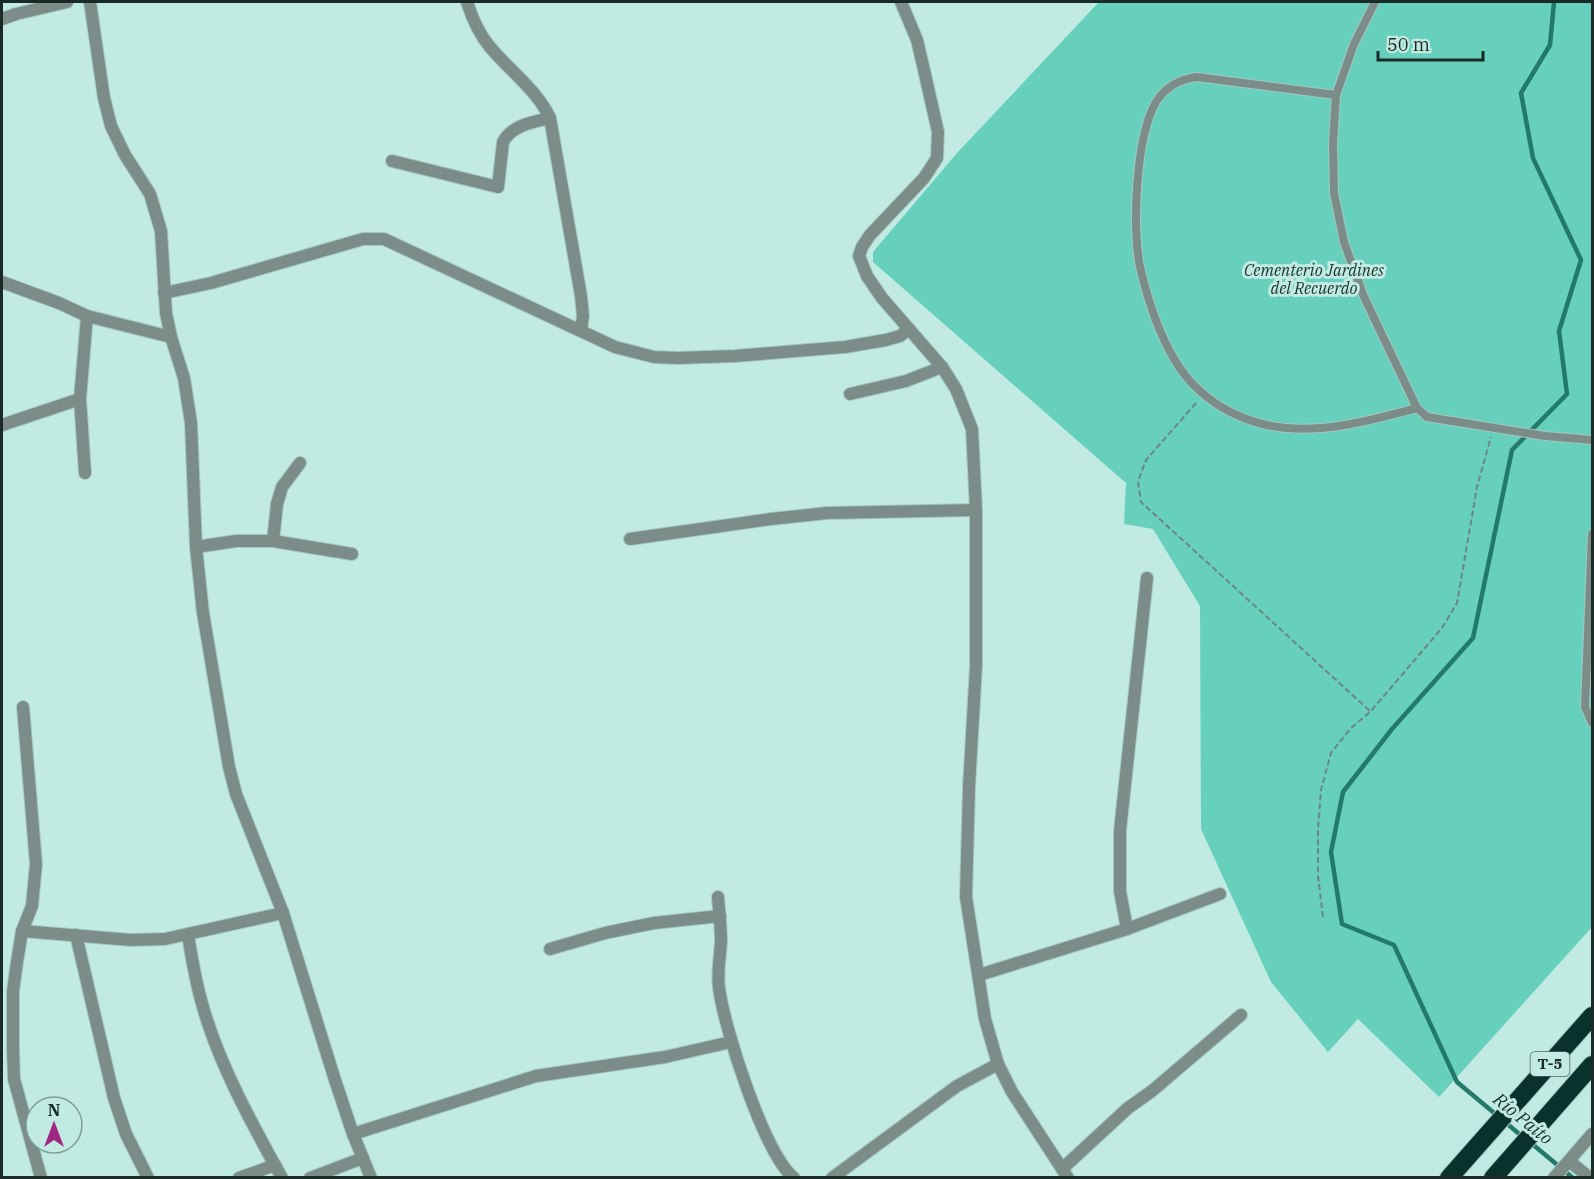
<svg xmlns="http://www.w3.org/2000/svg" width="1594" height="1179" font-family="'IBM Plex Serif',serif">
  <rect width="100%" height="100%" fill="#c1ebe2"/>
  <path fill="#66d0bc" d="M1099,2H1592V927L1439,1097L1358,1019L1328,1052L1271,982L1201,829L1200,606L1153,529L1124,524L1126,483L873,262V252L957,153Z"/>
  <g fill="none" stroke-linecap="round" stroke-linejoin="round">
    <g stroke="#22796c" stroke-width="4.5">
      <path d="M1499,1117L1457,1082L1394,945L1342,924L1331,852L1343,792L1392,729L1473,638L1512,450L1567,394L1559,331L1581,260L1533,158L1521,93L1550,45L1554,2"/>
      <path d="M1505,1122L1524,1138"/>
      <path d="M1531,1143L1573,1178"/>
    </g>
    <defs>
      <g id="lane">
        <path d="M1375,2L1354,44L1336,95L1333,144L1334,193L1344,242L1364,297L1417,408L1427,417L1545,436L1592,440"/>
        <path d="M1336,95L1197,77C1180,79 1166,86 1156,102C1136,136 1131,232 1141,271C1148,300 1158,331 1173,357C1187,383 1211,404 1239,416C1298,442 1358,423 1417,408"/>
        <path d="M1592,534L1585,707L1592,723"/>
      </g>
      <g id="street">
        <path d="M90,2L104,98L111,126L125,155L150,194L161,231L166,313L171,337L184,378L191,423L196,547L203,613L229,767L236,794L283,913L335,1080L353,1134L371,1178"/>
        <path d="M467,2C472,18 479,34 490,47C509,70 537,90 550,118L581,296L583,316L581,330"/>
        <path d="M901,2L917,40L924,70L938,132L937,158L924,178L870,235L862,247L859,256L867,276L882,298L942,367L956,389L972,429L976,510V666L969,787L966,897L985,1019L998,1064L1012,1092L1068,1178"/>
        <path d="M2,19L16,14L67,2"/>
        <path d="M392,161L498,187L503,142C512,125 533,122 550,118"/>
        <path d="M2,282L59,303L87,316L171,337"/>
        <path d="M164,293L211,283L363,239H384L615,347L654,357L678,358L735,356L845,347L886,340L900,336L909,329"/>
        <path d="M850,394L906,381L942,367"/>
        <path d="M2,425L80,399"/>
        <path d="M85,473L80,399L87,316"/>
        <path d="M630,539L771,519L827,513L976,510"/>
        <path d="M273,541L277,504L282,487L300,463"/>
        <path d="M196,547L236,541H273L352,554"/>
        <path d="M23,707L36,864L32,906L22,931L17,962L13,991V1049L14,1079L41,1178"/>
        <path d="M718,897C719,912 721,927 721,942C720,957 717,973 719,988C724,1027 764,1154 794,1178"/>
        <path d="M1127,929L1120,891V831L1147,578"/>
        <path d="M22,931L131,940L165,939L283,913"/>
        <path d="M76,935L114,1098L126,1134L148,1178"/>
        <path d="M188,935C192,960 196,984 203,1007C219,1064 253,1126 282,1178"/>
        <path d="M550,949L605,933L654,923L720,916"/>
        <path d="M979,975L1127,929L1220,894"/>
        <path d="M353,1134L536,1076L665,1057L731,1042"/>
        <path d="M1569,1161L1590,1178"/>
        <path d="M1062,1169L1128,1108L1152,1091L1241,1015"/>
        <path d="M239,1178L275,1165"/>
        <path d="M310,1178L363,1158"/>
        <path d="M832,1178L957,1086L998,1064"/>
        <path d="M1554,1178L1592,1134"/>
      </g>
      <g id="highway">
        <path d="M1449,1178L1592,1016"/>
        <path d="M1493,1178L1592,1065"/>
      </g>
    </defs>
    <use href="#lane" stroke="#a3c8c0" stroke-width="10"/>
    <use href="#street" stroke="#a3c8c0" stroke-width="14"/>
    <use href="#highway" stroke="#a3c8c0" stroke-width="20"/>
    <g stroke="#6a8781" stroke-width="2" stroke-dasharray="6 3" stroke-linecap="butt">
      <path d="M1196,403L1146,460L1138,482L1141,502L1370,711"/>
      <path d="M1323,917L1318,876V830L1321,790L1331,753L1350,729L1371,711L1442,628L1457,603L1477,487L1491,437"/>
    </g>
    <use href="#lane" stroke="#7c8d89" stroke-width="8"/>
    <use href="#street" stroke="#7c8d89" stroke-width="12"/>
    <use href="#highway" stroke="#09322c" stroke-width="18"/>
  </g>
  <g text-anchor="middle" stroke-width="6" stroke-linejoin="round" paint-order="stroke">
    <rect fill="#c1ebe2" stroke="#4c645f" stroke-width="1.5" x="1530.5" y="1052" width="39" height="24" rx="4.5"/>
    <g font-size="15" font-weight="bold" fill="#1a2a27">
      <text x="1550" y="1069">T-5</text>
    </g>
    <g font-size="16" font-style="italic" fill="#1a332e" stroke="#c1ebe2">
      <text x="1314" y="276">Cementerio Jardines<tspan x="1314" dy="18">del Recuerdo</tspan></text>
    </g>
    <g font-size="18" font-style="italic" fill="#19312d" stroke="#c1ebe2">
      <text transform="translate(1523 1119) rotate(39)" y="6">Río Paíto</text>
    </g>
  </g>
  <rect width="1594" height="1179" fill="none" stroke="#1a2a27" stroke-width="6"/>
  <g transform="translate(54 1125)"><circle r="28" fill="#c1ebe2" stroke="#7e9e97" stroke-width="1.5"/>
  <path d="M0-4.5L10 22L0 15L-10 22Z" fill="#9f277f"/>
  <text y="-9" font-size="16" font-weight="bold" text-anchor="middle" fill="#1a2a27">N</text>
  </g>
  <path d="M1378 51v9h105v-9" fill="none" stroke="#1a2a27" stroke-width="3"/>
  <text x="1387" y="51" font-size="18" fill="#1a2a27" stroke="#c1ebe2" stroke-width="4.5" paint-order="stroke">50 m</text>
</svg>
